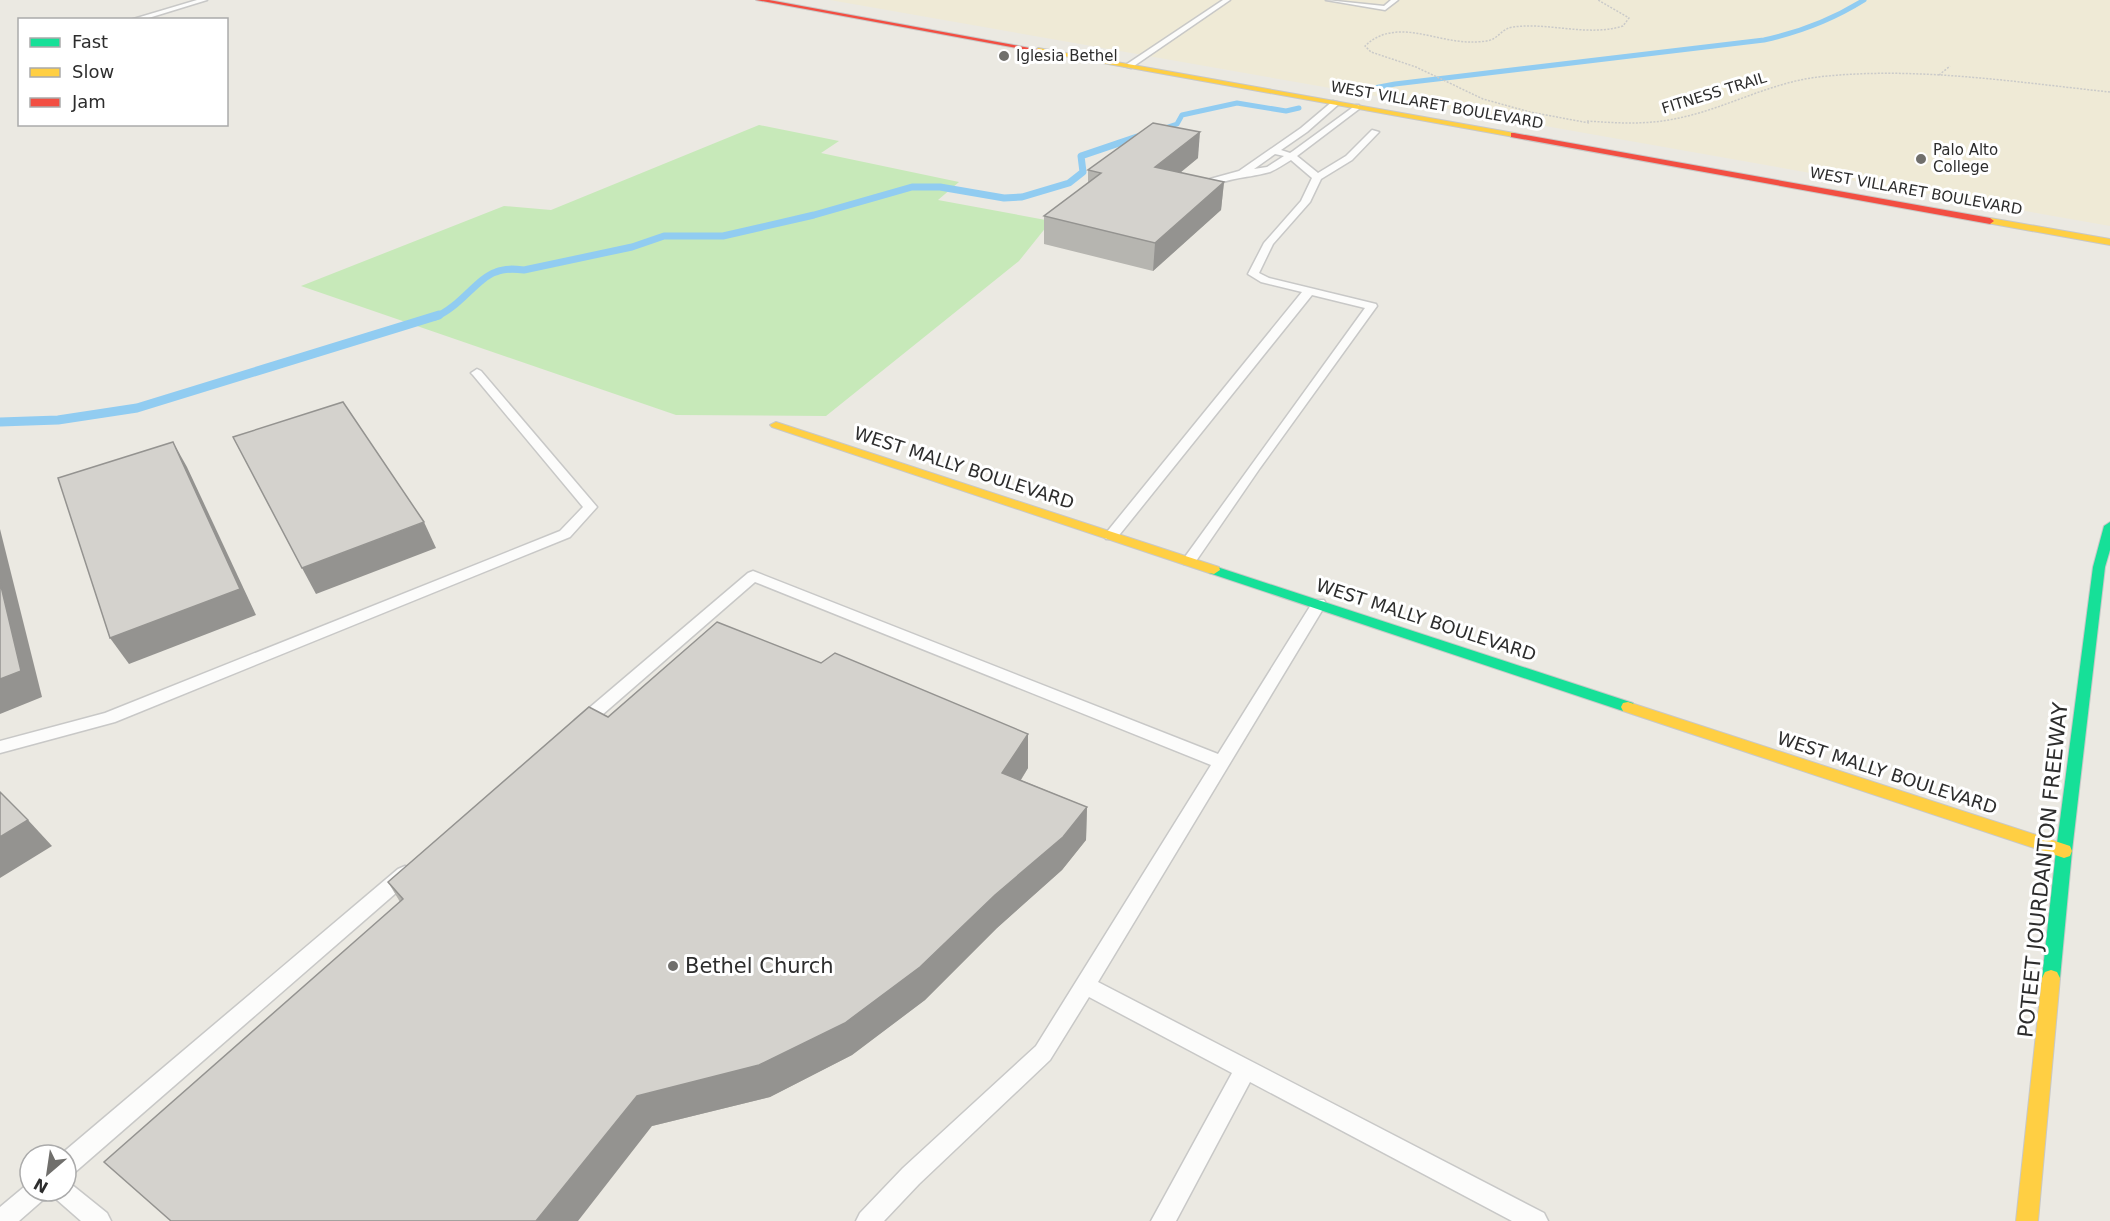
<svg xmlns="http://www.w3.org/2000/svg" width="2110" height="1221" font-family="'DejaVu Sans',sans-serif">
  <rect width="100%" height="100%" fill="#ebe9e2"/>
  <path fill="#efead6" d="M830,0H2110V226L1353,92Z"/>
  <path fill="#c7e9b9" d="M759,125L839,141L821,153L959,182L938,200L1051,221L1019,261L826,416L676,415L301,286L504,206L551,210Z"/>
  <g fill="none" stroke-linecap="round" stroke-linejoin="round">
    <g stroke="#91ccf1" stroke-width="5">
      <path d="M1353,92L1395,84L1764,40C1801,32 1832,20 1864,0"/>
      <path d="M1132,139L1177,124L1182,115L1237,103L1286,111L1299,108"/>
    </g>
    <path stroke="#91ccf1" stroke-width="7" d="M435,317C459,308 477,278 496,272C505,268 515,269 524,270L632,247L664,236H723L814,215L912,187H940L1004,198L1022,197L1069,183L1083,172L1081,156L1137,137"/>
    <path stroke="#91ccf1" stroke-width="9" d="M0,422L58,420L137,408L439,315"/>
    <defs>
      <g id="lane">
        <path d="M197,0H207L142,20H130Z"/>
        <path d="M1223,0H1230L1131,68L1124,66Z"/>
        <path d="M1326,0L1384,6L1391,0H1398L1385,10Z"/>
        <path d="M1333,101L1340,103L1307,132L1281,150L1290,153L1293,151L1356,105H1359V109L1297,156L1318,173L1346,156L1372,130L1379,132L1352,160L1321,179L1310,202L1273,244L1259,273L1269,278L1376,304L1377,306L1260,468L1194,564H1184L1182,561L1365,308L1312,295L1116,539H1106L1104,536L1106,533L1302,292L1261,282L1248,274L1264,243L1301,201L1312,178L1291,160C1284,164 1277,169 1270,172C1241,180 1228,175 1201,194L1193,192L1210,179L1239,171L1301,128ZM1275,154L1284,156L1267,167L1254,169Z"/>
        <path d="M477,369L481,371L597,507L570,537L115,722L0,753V741L105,713L560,531L583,507L473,375L471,373Z"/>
        <path d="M753,571L1218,754L1314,600H1324L1326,604L1098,982L1544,1213L1548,1221H1512L1250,1082L1176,1221H1151L1232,1073L1089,997L1050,1060L919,1184L884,1221H856L860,1213L903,1168L1036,1046L1211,765L755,582L587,728H575L573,724L575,720L748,573Z"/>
        <path d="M405,866L412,869L414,874L412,879L74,1173L66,1176V1155H60L398,869Z"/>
        <path d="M66,1180L107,1213L111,1221H81L56,1199L53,1191H66Z"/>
        <path d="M30,1182V1191H47L44,1199L19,1221H0V1207Z"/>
      </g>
      <g id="fast">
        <path d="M2110,522V550L2105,567L2072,851L2060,978L2057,984L2051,986L2045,984L2042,978L2056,851L2093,567L2104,526Z"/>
        <path d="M1214,566L1633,703L1635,707L1633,711H1623L1209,573L1208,570Z"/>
      </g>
      <g id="slow">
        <path d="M1038,48L1514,133L1518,135L1514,137L1036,51Z"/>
        <path d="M1990,218L2110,239V245L1987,223V219Z"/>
        <path d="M776,422L1219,567L1220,570L1214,574L1209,573L772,427L770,425Z"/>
        <path d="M1628,702L2064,844L2070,846L2072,851L2070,856L2064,858L1623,711L1621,707L1623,703Z"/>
        <path d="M2051,970L2057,972L2060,978L2038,1221H2016L2042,978L2045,972Z"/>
      </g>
      <g id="jam">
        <path d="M756,0H769L1041,50L1038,52Z"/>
        <path d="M1514,133L1990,218L1994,221L1990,224L1511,137V133Z"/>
      </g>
    </defs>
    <use href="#lane" stroke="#c8c8c7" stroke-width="3"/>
    <use href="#fast" stroke="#c8c8c7" stroke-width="2"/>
    <use href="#slow" stroke="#c8c8c7" stroke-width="2"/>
    <use href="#jam" stroke="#c8c8c7" stroke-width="2"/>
    <g stroke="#cacac9" stroke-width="1.5" stroke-dasharray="2 1.5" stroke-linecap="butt">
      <path d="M1939,75L1950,66"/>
      <path d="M1587,121C1616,123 1644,125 1674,119C1723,110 1768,83 1818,77C1915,66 2014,82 2110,92"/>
      <path d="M1589,123L1530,112L1483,99L1416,67L1371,52L1365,46C1395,17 1435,42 1470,42C1477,42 1487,42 1493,39C1500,35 1504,28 1513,27C1549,22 1587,37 1623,26L1629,18L1598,0"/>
    </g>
    <use href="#lane" fill="#fcfcfb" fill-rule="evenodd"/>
    <use href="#fast" fill="#16e098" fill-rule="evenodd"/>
    <use href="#slow" fill="#ffcf43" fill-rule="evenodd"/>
    <use href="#jam" fill="#f24e42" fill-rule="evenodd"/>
  </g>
  <g fill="#b6b5b0">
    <path d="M1198,158L1180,173L1224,182L1221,210L1153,271L1044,244V216L1088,183V170Z"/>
    <path d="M821,663L1028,768L1021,780L1087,807L1086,840L1062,870L997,928L925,1000L852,1055L770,1097L652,1126L400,902L388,882L608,717Z"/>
  </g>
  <g fill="#949390">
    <path d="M1200,132L1198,158L1154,194L1155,167Z"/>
    <path d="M1224,182L1221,210L1153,271L1155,243Z"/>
    <path d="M173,442L187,467L256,615L129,664L110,638Z"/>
    <path d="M424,522L436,548L316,594L302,568Z"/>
    <path d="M0,529L42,697L0,714Z"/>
    <path d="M1028,734V768L1004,807L1002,773Z"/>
    <path d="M1087,807L1086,840L1062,870L997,928L925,1000L852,1055L770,1097L652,1126L578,1221H536L637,1096L995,895Z"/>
    <path d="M28,820L52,846L0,878V837Z"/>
  </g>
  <g fill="#d4d2cd" stroke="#949390" stroke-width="1.5">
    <path d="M1153,123L1200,132L1155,167L1224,182L1155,243L1044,216L1101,173L1088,170Z"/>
    <path d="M343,402L424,522L302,568L233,437Z"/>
    <path d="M173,442L240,589L110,638L58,478Z"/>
    <path d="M0,582L21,671L0,679Z"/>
    <path d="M717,622L821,663L835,653L1028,734L1002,773L1087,807L1063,837L995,895L920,967L845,1023L759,1065L637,1096L536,1221H171L104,1162L403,899L388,882L589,707L608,717Z"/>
    <path d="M0,792L28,820L0,837Z"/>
  </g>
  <g fill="#706f6c" stroke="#fff" stroke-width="2">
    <circle cx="1004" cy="56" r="6"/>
    <circle cx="1921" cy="159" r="6"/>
    <circle cx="673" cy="966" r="6"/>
  </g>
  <g text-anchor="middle" stroke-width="6" stroke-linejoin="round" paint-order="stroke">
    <g font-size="15" fill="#2d2d2d" stroke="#fff" text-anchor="start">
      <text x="1016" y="61">Iglesia Bethel</text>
      <text x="1933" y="155">Palo Alto<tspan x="1933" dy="17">College</tspan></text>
    </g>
    <g font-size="15" fill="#2d2d2d" stroke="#fff">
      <text transform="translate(1714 93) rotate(-17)" y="5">FITNESS TRAIL</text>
      <text transform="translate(1437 105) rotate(10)" y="5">WEST VILLARET BOULEVARD</text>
      <text transform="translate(1916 191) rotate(10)" y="5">WEST VILLARET BOULEVARD</text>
    </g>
    <g font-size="18" fill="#2d2d2d" stroke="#fff">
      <text transform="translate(964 468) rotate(18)" y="6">WEST MALLY BOULEVARD</text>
      <text transform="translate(1426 620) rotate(18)" y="6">WEST MALLY BOULEVARD</text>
      <text transform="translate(1887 773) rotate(18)" y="6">WEST MALLY BOULEVARD</text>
    </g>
    <g font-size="21" fill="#2d2d2d" stroke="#fff">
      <text transform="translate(2043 870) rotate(-84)" y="7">POTEET JOURDANTON FREEWAY</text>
    </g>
    <g font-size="21" fill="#2d2d2d" stroke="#fff" text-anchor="start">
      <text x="685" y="973">Bethel Church</text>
    </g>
  </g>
  <rect x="18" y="18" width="210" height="108" fill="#ffffff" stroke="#ababab" stroke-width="1.5"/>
  <rect x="30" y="38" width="30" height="9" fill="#16e098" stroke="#ababab" stroke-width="1.5"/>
  <text x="72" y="48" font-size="18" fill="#2d2d2d">Fast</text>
  <rect x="30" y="68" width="30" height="9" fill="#ffcf43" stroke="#ababab" stroke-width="1.5"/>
  <text x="72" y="78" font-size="18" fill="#2d2d2d">Slow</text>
  <rect x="30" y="98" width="30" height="9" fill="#f24e42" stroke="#ababab" stroke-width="1.5"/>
  <text x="72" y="108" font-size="18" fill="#2d2d2d">Jam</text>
  <g transform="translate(48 1173) rotate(209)"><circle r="28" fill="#ffffff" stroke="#ababab" stroke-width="1.5"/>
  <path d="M0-4.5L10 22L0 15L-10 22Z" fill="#706f6c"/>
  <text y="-9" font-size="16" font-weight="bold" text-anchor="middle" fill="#2d2d2d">N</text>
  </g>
</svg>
